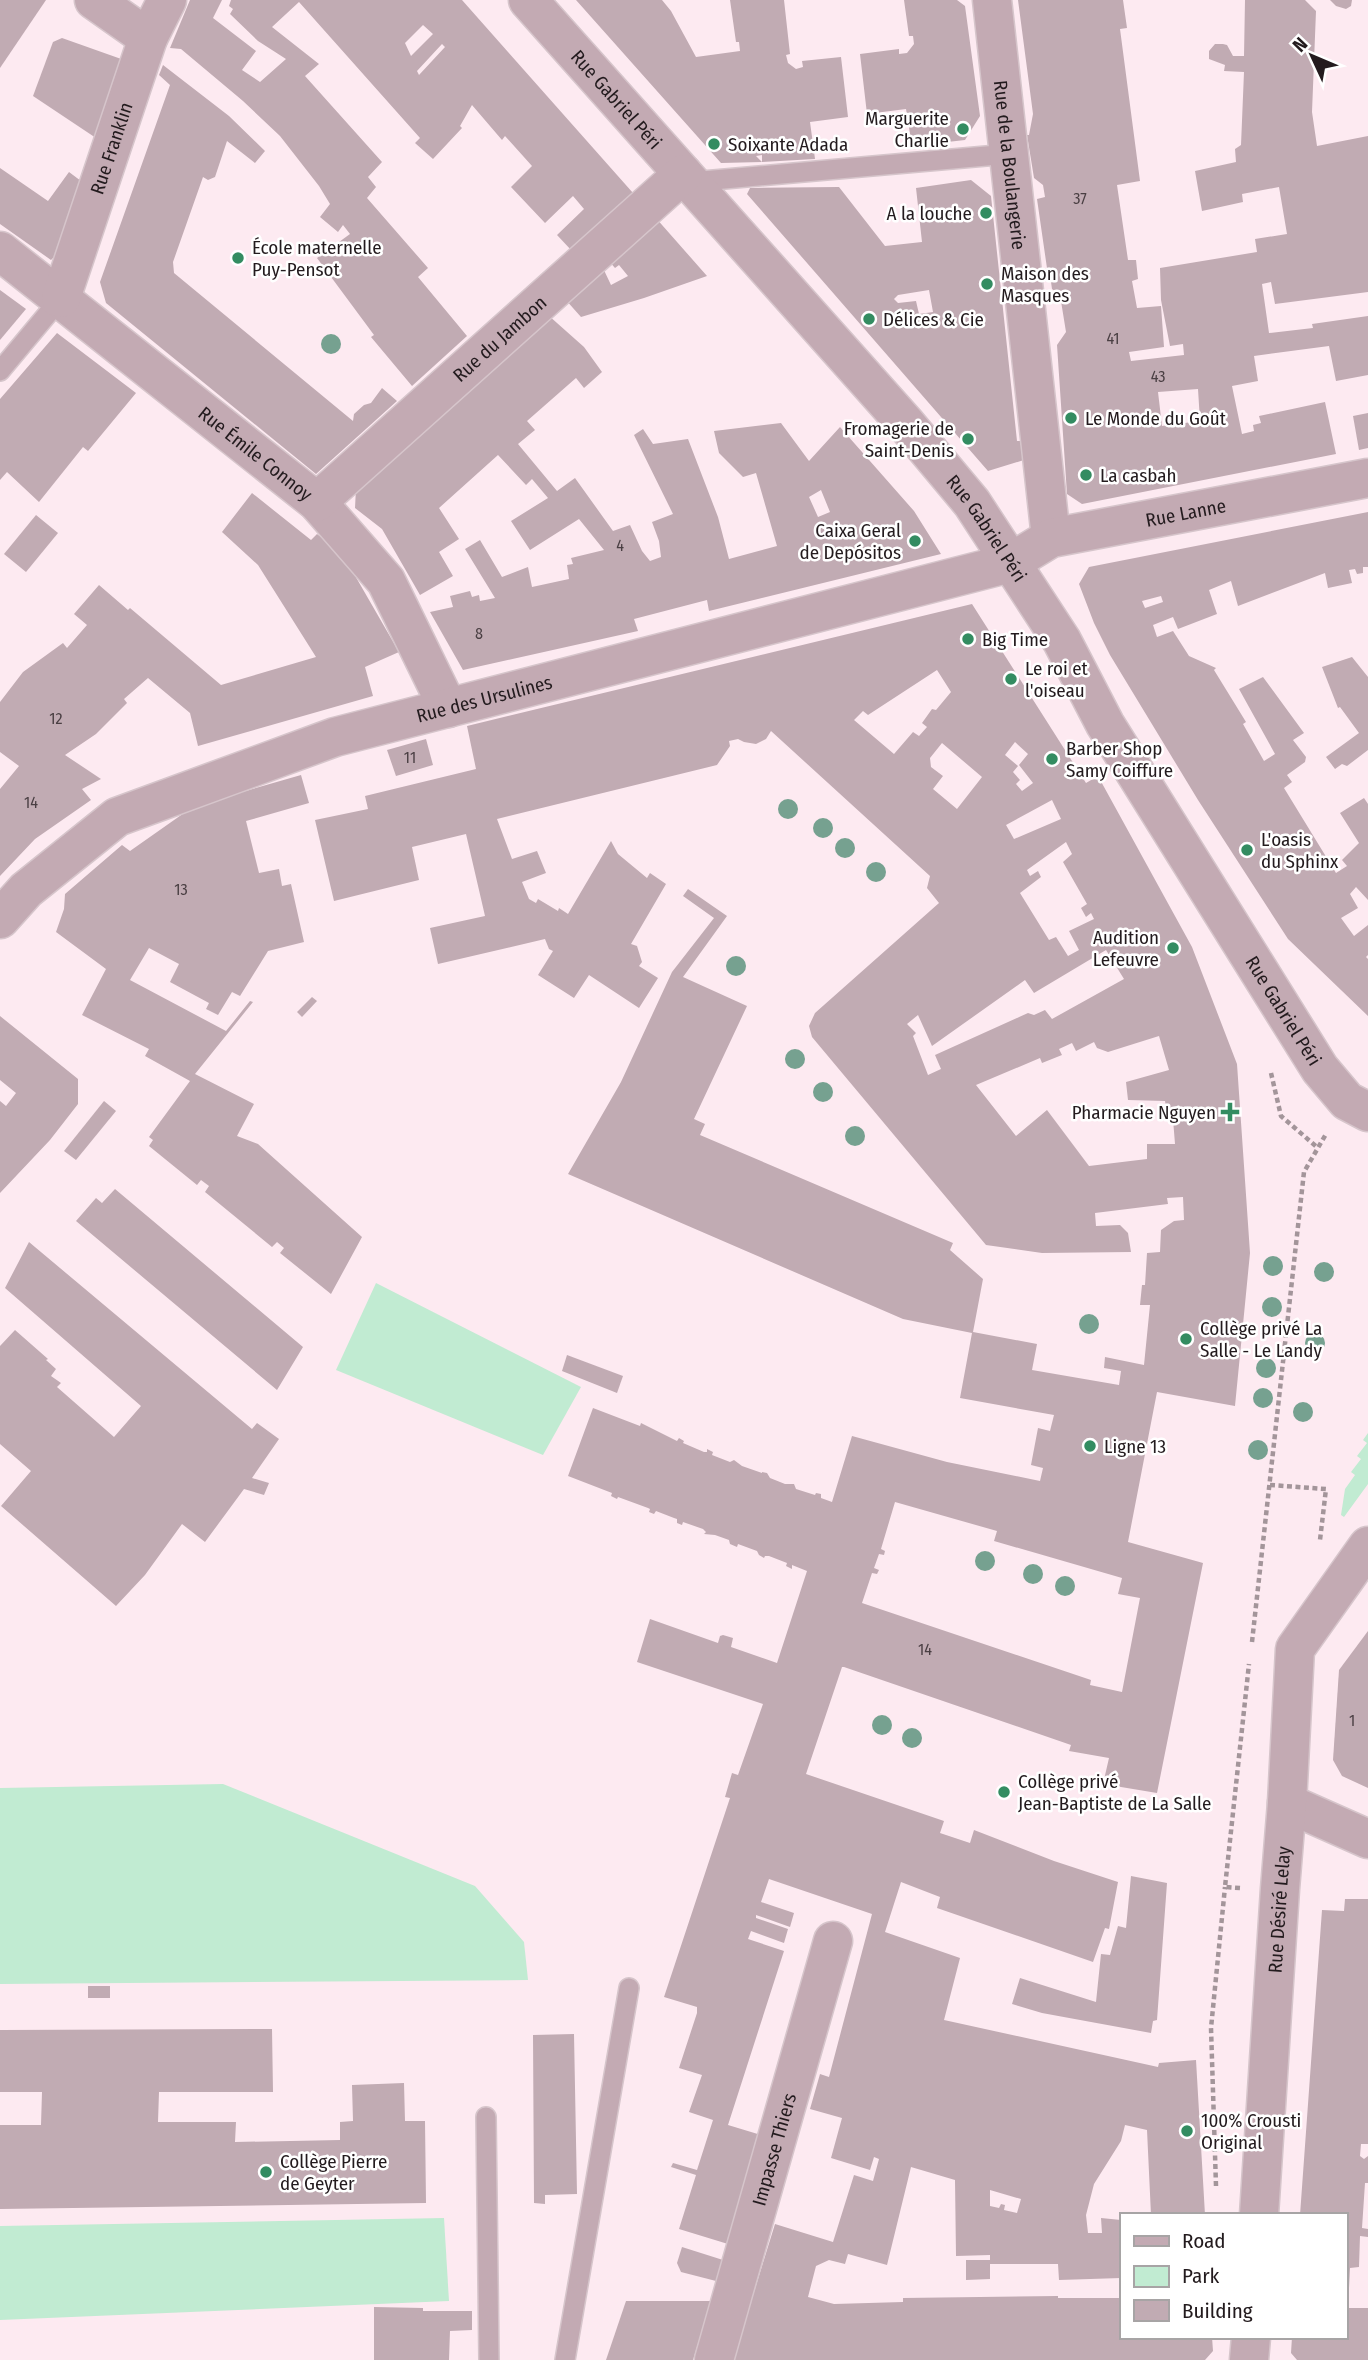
<svg xmlns="http://www.w3.org/2000/svg" width="1368" height="2360" font-family="'Fira Sans Condensed',sans-serif">
  <rect width="100%" height="100%" fill="#fdeaf1"/>
  <g fill="#c1ebd2">
    <path d="M376,1283L581,1387L543,1455L336,1370Z"/>
    <path d="M1368,1433V1484L1344,1517L1341,1515L1345,1489L1355,1475L1351,1472L1361,1459L1357,1456L1367,1443L1363,1440Z"/>
    <path d="M223,1784L475,1886L524,1942L528,1980L0,1984V1788Z"/>
    <path d="M444,2218L449,2301L0,2320V2226Z"/>
  </g>
  <g fill="#c1abb3" fill-rule="evenodd">
    <path d="M0,0H46L0,68Z"/>
    <path d="M190,0H222L213,18L256,51L242,70L260,82L286,59L258,41L230,14L233,9L229,6L231,0H462L633,193L572,251L557,235L584,209L573,196L545,223L511,187L532,166L505,136L502,140L472,105L460,126L462,128L433,159L415,143L420,138L299,2L272,27L319,64L305,76L382,162L368,177L376,187L367,198L428,268L418,277L467,336L412,386L371,337L374,335L317,258L350,234L343,225L338,232L320,217L330,204L319,186L280,136L243,101L181,49L170,48ZM423,25L433,34L411,56L405,43ZM442,44L445,47L419,75L417,71Z"/>
    <path d="M576,0H662L671,11L696,57L740,51L739,42H736L730,0H784L790,54L786,55L788,63L796,69L803,67L802,61L841,57L848,117L810,122L815,159L762,162V155L756,156L762,162L721,163Z"/>
    <path d="M904,0H957L965,6L980,116L965,140L912,146L906,109L867,114L860,54L899,49V54L907,53L914,44L913,36H909Z"/>
    <path d="M1018,0H1123L1127,28L1120,29L1140,181L1117,185L1128,260H1136L1138,279L1132,281L1137,308L1161,306L1164,347L1129,352L1131,361L1184,355L1183,344L1170,346L1161,300L1160,268L1257,252L1255,239L1287,234L1279,187L1242,194L1243,202L1202,211L1195,171L1236,162L1235,149L1241,145L1244,72L1224,71L1225,65L1209,59V51L1215,44H1223L1227,45L1233,56H1244L1245,0H1305L1316,11L1312,112L1317,146L1368,136V292L1275,304L1271,282L1262,284L1269,333L1313,328L1312,324L1368,316V375L1336,381L1329,346L1254,356L1258,381L1232,386L1242,434L1254,431L1253,425L1261,423L1259,416L1325,402L1336,454L1082,504L1067,494L1057,345L1066,332L1060,295L1052,289L1051,282H1049L1037,199L1045,197L1043,185L1034,178L1027,135H1029L1033,114ZM1198,389L1200,421L1162,426L1158,392Z"/>
    <path d="M1330,0H1352L1351,6L1346,9L1336,6Z"/>
    <path d="M62,38L124,60L96,138L33,96L53,42Z"/>
    <path d="M163,65L229,116L265,151L255,163L227,141L215,177L208,180L203,177L173,262L174,273L353,421L354,414L364,405L371,403L382,388L397,401L316,474L106,303L100,282L170,85L159,75Z"/>
    <path d="M0,168L48,201L69,172L81,181L55,256L51,260L0,224Z"/>
    <path d="M971,180L991,196L1017,441H1020L1024,460L988,471L747,194L750,188L839,187L885,246L922,242L916,188ZM929,290L933,312L919,314L916,301L898,303L894,299L898,295Z"/>
    <path d="M655,217L707,276L644,298L581,317L565,299L602,266L611,285L628,276L619,265L615,268L608,260Z"/>
    <path d="M0,290L26,309L0,340Z"/>
    <path d="M548,315L584,347L602,372L584,388L576,378L527,421L535,430L518,444L557,491L575,478L613,531L630,525L642,551L650,561L661,557L659,541L652,522L673,514L634,435L643,429L653,444L688,439L718,517L729,559L777,546L756,473L743,477L719,453L714,431L781,423L809,461L840,427L914,511L941,554L709,611L707,600L634,619L638,631L463,670L430,612L453,607L450,596L470,591L472,597L479,595L480,601L495,598L465,549L480,540L502,577L528,567L532,587L569,579L567,565L573,564L571,558L604,550L579,519L530,550L511,521L548,498L532,479L526,485L498,455L439,508L459,539L439,552L453,576L420,595L382,529L355,508L356,488ZM821,490L830,512L818,517L809,497Z"/>
    <path d="M57,333L136,393L88,451L83,447L39,502L7,472L0,480V399Z"/>
    <path d="M1368,413V448L1359,450L1353,416Z"/>
    <path d="M252,493L311,540L317,534L342,553L399,652L365,667L373,696L198,746L190,713L148,678L124,699L127,703L96,734L65,755L101,779L82,789L91,800L35,839L0,876V789L19,766L0,752V702L23,672L63,643L67,648L87,625L74,614L99,585L128,610L130,608L221,685L316,657L258,565L222,532Z"/>
    <path d="M1368,512V567H1363V573L1357,574L1355,569L1349,570L1352,583L1328,588L1325,573L1238,606L1231,581L1209,590L1217,614L1178,629L1173,617L1153,625L1157,637L1173,631L1189,656L1216,668L1214,670L1246,722L1243,724L1264,761L1275,754L1239,689L1263,677L1304,733L1293,740L1306,757L1305,762L1287,775L1292,782L1284,788L1336,873L1347,866L1342,860L1359,843L1340,813L1364,798L1368,804V900L1356,887L1350,894L1358,908L1341,918L1354,936L1368,925V955L1366,957L1368,959V1016L1288,939L1198,800L1110,655L1094,623L1079,584L1089,567ZM1161,596L1163,602L1145,608L1142,601Z"/>
    <path d="M36,515L58,533L26,572L4,554Z"/>
    <path d="M972,604L1086,783L1098,776L1192,947L1237,1064L1250,1253L1235,1406L1157,1392L1128,1542L1203,1563L1157,1793L1103,1784L1109,1758L1069,1751L1071,1745L844,1667H842L806,1774L944,1821L940,1833L970,1843L974,1830L1054,1861L1118,1882L1109,1929L1105,1928L1093,1962L937,1908L940,1897L901,1882L885,1932L960,1958L944,2020L1158,2067L1159,2063L1196,2060L1205,2215H1151L1147,2130L1125,2125L1121,2141L1094,2184L1086,2215L1088,2233H1102L1101,2218L1121,2220V2278L1059,2280L1058,2264H990V2279L966,2280V2260H990V2255L956,2256L955,2180L911,2167L887,2265L848,2254L845,2264L829,2260L816,2266L808,2297L834,2304L903,2302V2298L1058,2296V2298H1121V2337H1212L1213,2351L1205,2360H733L775,2224L833,2242L854,2175L873,2181L879,2159L874,2157L870,2170L831,2158L842,2118L810,2109L820,2074L829,2077L872,1914L769,1879L761,1902L794,1913L790,1927L756,1915V1918L788,1929L784,1943L751,1931L748,1939L784,1951L728,2125L761,2135L728,2244L679,2229L696,2175L671,2167L673,2163L697,2170L713,2120L689,2112L702,2075L679,2068L697,2013V2007L664,1997L730,1798L725,1797L732,1773L738,1775L763,1704L637,1662L650,1619L718,1643L720,1636L723,1635L733,1638L731,1647L777,1663L807,1571L792,1565V1569L786,1566L787,1563L769,1556H765L764,1558L759,1555L757,1551L738,1544L737,1547L730,1544L729,1540L715,1535L704,1534L706,1532L703,1529L683,1522L682,1525L677,1523V1519L674,1518L656,1511L654,1514L649,1512L650,1509L648,1508L618,1497L617,1499L611,1496L612,1493L568,1476L593,1408L640,1426L641,1423L677,1441L679,1438L684,1441L683,1443L704,1452H707V1449L713,1452L712,1455L730,1462L734,1460L742,1466L762,1473V1472L767,1473L770,1478L785,1484H794L796,1489L815,1495L816,1493L821,1494V1498L832,1502L852,1436L947,1462L1040,1481L1043,1468L1031,1465L1038,1428L1050,1431L1054,1415L960,1398L972,1333L903,1319L568,1174L621,1082L672,972L714,918L683,896L688,889L727,916L683,977L747,1006L694,1119L705,1124L700,1135L953,1243L950,1250L983,1279L973,1332L1037,1344L1032,1370L1119,1385L1121,1371L1104,1368L1105,1357L1144,1365L1150,1305H1140L1142,1285H1145L1147,1253L1160,1252L1161,1230L1174,1221L1184,1220L1183,1197L1167,1198L1168,1204L1095,1213L1096,1226L1120,1225L1128,1233L1131,1252L1042,1253L986,1245L812,1037L809,1026L815,1013L939,903L927,888L930,876L771,731L766,739L756,744L744,742L738,739L729,741L730,746L717,765L497,819L512,859L537,851L546,873L522,882L529,899L536,903L538,899L558,911L559,908L568,914L611,841L618,854L647,878L650,873L666,884L631,944L637,946L642,962L639,966L658,978L639,1008L589,975L574,998L538,975L553,951L549,949L545,939L438,964L430,928L485,916L466,834L412,847L419,880L334,901L315,820L368,809L365,796L476,769L467,726ZM937,670L951,692L936,710L932,709L922,723L927,727L919,736L913,732L894,754L854,720L863,711L868,715ZM1015,742L1028,754L1019,765L1033,783L1022,791L1016,784L1020,780L1013,772L1018,766L1005,755ZM942,743L982,777L957,809L933,789L943,776L931,767L930,758ZM1052,800L1061,819L1014,839L1006,825ZM1066,842L1072,854L1063,862L1087,904L1081,908L1086,917L1091,913L1094,919L1069,931L1079,950L1068,956L1056,937L1049,940L1020,893L1041,877L1038,871L1030,876L1027,870ZM1106,950L1124,979L1052,1019L1045,1010L1034,1015L1028,1013L935,1055L941,1069L928,1075L913,1036L916,1033L907,1024L918,1015L932,1046L1025,980L1034,993ZM1159,1036L1169,1070L1126,1082L1128,1100L1165,1101L1168,1119H1173L1175,1144H1147V1159L1089,1166L1047,1110L1016,1136L976,1085L1040,1058L1042,1063L1062,1055L1059,1049L1072,1043L1076,1051L1094,1042L1097,1048L1108,1052ZM895,1502L997,1531L994,1541L1122,1578L1118,1594L1140,1598L1122,1692L1090,1685L1091,1680L862,1603L872,1573L877,1574L879,1570L874,1568L879,1554L884,1555L885,1551L881,1549ZM990,2190L1021,2199L1017,2213L1004,2210L1005,2205L1001,2204L999,2208L990,2206Z"/>
    <path d="M1352,657L1368,677V750L1347,766L1342,764L1335,769L1326,757L1359,733L1340,707L1338,708L1322,667Z"/>
    <path d="M426,739L433,765L396,776L387,750Z"/>
    <path d="M301,775L309,803L246,821L259,873L279,869L282,886L291,884L304,942L268,951L240,996L232,992L218,1015L206,1009L209,1003L170,982L179,964L149,948L130,980L226,1031L250,1001L253,1002L195,1074L254,1104L237,1136L258,1144L362,1237L331,1294L280,1253L284,1248L277,1242L272,1247L205,1192L209,1186L201,1180L197,1185L149,1146L153,1140L149,1137L190,1081L145,1056L149,1049L82,1015L106,969L56,932L64,909L65,894L122,845L130,851L194,806Z"/>
    <path d="M312,997L317,1001L302,1017L297,1012Z"/>
    <path d="M0,1016L78,1079V1104L50,1140L0,1193V1101L6,1106L16,1093L0,1080Z"/>
    <path d="M104,1101L116,1111L76,1160L64,1151Z"/>
    <path d="M115,1189L303,1347L277,1390L76,1221L96,1198L102,1203Z"/>
    <path d="M29,1242L252,1429L257,1423L279,1439L252,1478L269,1483L264,1495L244,1489L205,1542L182,1524L145,1575L116,1606L1,1506L31,1471L0,1444V1346L15,1330L48,1359L46,1360L56,1369L51,1376L61,1383L57,1387L114,1437L141,1406L5,1288Z"/>
    <path d="M567,1355L623,1376L617,1393L562,1371Z"/>
    <path d="M1368,1631V1788L1342,1776L1333,1760L1339,1670Z"/>
    <path d="M1131,1876L1167,1883L1157,2020L1153,2021L1151,2033L1042,2013L1012,2004L1020,1978L1096,2002L1101,1954L1110,1955L1118,1926L1126,1928Z"/>
    <path d="M1345,1899H1368V2144H1361L1360,2156L1364,2159L1368,2156V2183H1365L1362,2228L1368,2229V2237L1360,2236L1359,2267L1350,2268L1348,2308H1368V2360H1297L1291,2353L1292,2337H1345V2215H1300L1322,1910L1344,1911Z"/>
    <rect x="88" y="1986" width="22" height="12"/>
    <path d="M272,2029L273,2092H159L158,2122H236L235,2142L340,2140V2122L353,2121L352,2085L404,2083L405,2121H425L426,2203L0,2209V2125H41L42,2092H0V2030Z"/>
    <path d="M574,2034L577,2194L545,2195V2204L534,2203L533,2035Z"/>
    <path d="M682,2247L723,2260L716,2281L681,2272L677,2263Z"/>
    <path d="M626,2301H711L693,2360H606Z"/>
    <path d="M374,2307L423,2308V2311H472V2330L450,2331L449,2360H374Z"/>
  </g>
  <g fill="none" stroke-linecap="round" stroke-linejoin="round">
    <defs>
      <g id="lane">
        <path d="M691,182L1009,154"/>
        <path d="M0,371L61,298"/>
        <path d="M486,2117L489,2360"/>
        <path d="M565,2360L629,1988"/>
      </g>
      <g id="street">
        <path d="M94,0L148,38"/>
        <path id="s1" d="M528,0L906,424L972,503L1062,641L1105,724L1320,1069L1347,1101L1368,1112"/>
        <path id="s2" d="M992,0L1051,538"/>
        <path id="s3" d="M0,251L317,502L386,581L448,708"/>
        <path id="s4" d="M61,298L148,38L167,0"/>
        <path id="s5" d="M317,502L683,174"/>
        <path id="s6" d="M0,919L26,890L117,817L335,737L1010,563L1051,538L1368,478"/>
        <path d="M1287,1803L1368,1839"/>
        <path id="s7" d="M1259,2215L1280,1889L1287,1803L1295,1649L1368,1546"/>
        <path id="s8" d="M714,2360L833,1941"/>
        <path d="M1249,2360L1251,2337"/>
      </g>
    </defs>
    <use href="#lane" stroke="#d6c5cb" stroke-width="22"/>
    <use href="#street" stroke="#d6c5cb" stroke-width="41"/>
    <g stroke="#a3959a" stroke-width="4.5" stroke-dasharray="5 3.5" stroke-linecap="butt">
      <path d="M1271,1073L1281,1116L1318,1148"/>
      <path d="M1270,1485L1326,1489L1320,1540"/>
      <path d="M1252,1642L1304,1172L1326,1134"/>
      <path d="M1240,1888L1225,1887L1249,1664"/>
      <path d="M1216,2186L1211,2028L1225,1887"/>
    </g>
    <use href="#lane" stroke="#c3aab3" stroke-width="19"/>
    <use href="#street" stroke="#c3aab3" stroke-width="38"/>
  </g>
  <g fill="#76a190">
    <circle cx="331" cy="344" r="10"/>
    <circle cx="788" cy="809" r="10"/>
    <circle cx="823" cy="828" r="10"/>
    <circle cx="845" cy="848" r="10"/>
    <circle cx="876" cy="872" r="10"/>
    <circle cx="736" cy="966" r="10"/>
    <circle cx="795" cy="1059" r="10"/>
    <circle cx="823" cy="1092" r="10"/>
    <circle cx="855" cy="1136" r="10"/>
    <circle cx="1273" cy="1266" r="10"/>
    <circle cx="1324" cy="1272" r="10"/>
    <circle cx="1272" cy="1307" r="10"/>
    <circle cx="1089" cy="1324" r="10"/>
    <circle cx="1315" cy="1343" r="10"/>
    <circle cx="1266" cy="1368" r="10"/>
    <circle cx="1263" cy="1398" r="10"/>
    <circle cx="1303" cy="1412" r="10"/>
    <circle cx="1258" cy="1450" r="10"/>
    <circle cx="985" cy="1561" r="10"/>
    <circle cx="1033" cy="1574" r="10"/>
    <circle cx="1065" cy="1586" r="10"/>
    <circle cx="882" cy="1725" r="10"/>
    <circle cx="912" cy="1738" r="10"/>
  </g>
  <g fill="#338c61" stroke="#fff" stroke-width="2.5">
    <circle cx="963" cy="129" r="7"/>
    <circle cx="714" cy="144" r="7"/>
    <circle cx="986" cy="213" r="7"/>
    <circle cx="238" cy="258" r="7"/>
    <circle cx="987" cy="284" r="7"/>
    <circle cx="869" cy="319" r="7"/>
    <circle cx="1071" cy="418" r="7"/>
    <circle cx="968" cy="439" r="7"/>
    <circle cx="1086" cy="475" r="7"/>
    <circle cx="915" cy="541" r="7"/>
    <circle cx="968" cy="639" r="7"/>
    <circle cx="1011" cy="679" r="7"/>
    <circle cx="1052" cy="759" r="7"/>
    <circle cx="1247" cy="850" r="7"/>
    <circle cx="1173" cy="948" r="7"/>
    <path d="M1226.5 1101.5h7v7h7v7h-7v7h-7v-7h-7v-7h7z"/>
    <circle cx="1186" cy="1339" r="7"/>
    <circle cx="1090" cy="1446" r="7"/>
    <circle cx="1004" cy="1792" r="7"/>
    <circle cx="1187" cy="2131" r="7"/>
    <circle cx="266" cy="2172" r="7"/>
  </g>
  <g text-anchor="middle" stroke-width="5" stroke-linejoin="round" paint-order="stroke">
    <g font-size="16" fill="#4a3f43">
      <text x="1080" y="204">37</text>
      <text x="1113" y="344">41</text>
      <text x="1158" y="382">43</text>
      <text x="620" y="551">4</text>
      <text x="479" y="639">8</text>
      <text x="56" y="724">12</text>
      <text x="410" y="763">11</text>
      <text x="31" y="808">14</text>
      <text x="181" y="895">13</text>
      <text x="925" y="1655">14</text>
      <text x="1352" y="1726">1</text>
    </g>
    <g font-size="19" fill="#231b1e" stroke="#fff">
      <text dy="7" stroke="none"><textPath href="#s1" startOffset="133">Rue Gabriel Péri</textPath></text>
      <text dy="7" stroke="none"><textPath href="#s4" startOffset="158">Rue Franklin</textPath></text>
      <text dy="7" stroke="none"><textPath href="#s2" startOffset="166">Rue de la Boulangerie</textPath></text>
      <text dy="7" stroke="none"><textPath href="#s5" startOffset="245">Rue du Jambon</textPath></text>
      <text dy="7" stroke="none"><textPath href="#s3" startOffset="326">Rue Émile Connoy</textPath></text>
      <text dy="7" stroke="none"><textPath href="#s6" startOffset="1270">Rue Lanne</textPath></text>
      <text dy="7" stroke="none"><textPath href="#s1" startOffset="700">Rue Gabriel Péri</textPath></text>
      <text dy="7" stroke="none"><textPath href="#s6" startOffset="542">Rue des Ursulines</textPath></text>
      <text dy="7" stroke="none"><textPath href="#s1" startOffset="1267">Rue Gabriel Péri</textPath></text>
      <text dy="7" stroke="none"><textPath href="#s7" startOffset="306">Rue Désiré Lelay</textPath></text>
      <text dy="7" stroke="none"><textPath href="#s8" startOffset="219">Impasse Thiers</textPath></text>
    </g>
    <g font-size="19" fill="#231b1e" stroke="#fff" text-anchor="start">
      <text x="949" y="125" text-anchor="end">Marguerite<tspan x="949" dy="22">Charlie</tspan></text>
      <text x="728" y="151">Soixante Adada</text>
      <text x="972" y="220" text-anchor="end">A la louche</text>
      <text x="252" y="254">École maternelle<tspan x="252" dy="22">Puy-Pensot</tspan></text>
      <text x="1001" y="280">Maison des<tspan x="1001" dy="22">Masques</tspan></text>
      <text x="883" y="326">Délices &amp; Cie</text>
      <text x="1085" y="425">Le Monde du Goût</text>
      <text x="954" y="435" text-anchor="end">Fromagerie de<tspan x="954" dy="22">Saint-Denis</tspan></text>
      <text x="1100" y="482">La casbah</text>
      <text x="901" y="537" text-anchor="end">Caixa Geral<tspan x="901" dy="22">de Depósitos</tspan></text>
      <text x="982" y="646">Big Time</text>
      <text x="1025" y="675">Le roi et<tspan x="1025" dy="22">l'oiseau</tspan></text>
      <text x="1066" y="755">Barber Shop<tspan x="1066" dy="22">Samy Coiffure</tspan></text>
      <text x="1261" y="846">L'oasis<tspan x="1261" dy="22">du Sphinx</tspan></text>
      <text x="1159" y="944" text-anchor="end">Audition<tspan x="1159" dy="22">Lefeuvre</tspan></text>
      <text x="1216" y="1119" text-anchor="end">Pharmacie Nguyen</text>
      <text x="1200" y="1335">Collège privé La<tspan x="1200" dy="22">Salle - Le Landy</tspan></text>
      <text x="1104" y="1453">Ligne 13</text>
      <text x="1018" y="1788">Collège privé<tspan x="1018" dy="22">Jean-Baptiste de La Salle</tspan></text>
      <text x="1201" y="2127">100% Crousti<tspan x="1201" dy="22">Original</tspan></text>
      <text x="280" y="2168">Collège Pierre<tspan x="280" dy="22">de Geyter</tspan></text>
    </g>
  </g>
  <rect x="1120" y="2213" width="228" height="126" fill="#ffffff" stroke="#a7a4a5" stroke-width="2"/>
  <rect x="1134" y="2236" width="35" height="10" fill="#c3aab3" stroke="#a7a4a5" stroke-width="2"/>
  <text x="1182" y="2248" font-size="21" fill="#231b1e">Road</text>
  <rect x="1134" y="2266" width="35" height="21" fill="#c1ebd2" stroke="#a7a4a5" stroke-width="2"/>
  <text x="1182" y="2283" font-size="21" fill="#231b1e">Park</text>
  <rect x="1134" y="2300" width="35" height="21" fill="#c1abb3" stroke="#a7a4a5" stroke-width="2"/>
  <text x="1182" y="2318" font-size="21" fill="#231b1e">Building</text>
  <g transform="translate(1312 56) rotate(314)" stroke="#ffffff" stroke-width="5" paint-order="stroke">
  <path d="M0-5L12 26L0 18L-12 26Z" fill="#231b1e"/>
  <text y="-10" font-size="19" font-weight="bold" text-anchor="middle" fill="#231b1e">N</text>
  </g>
</svg>
